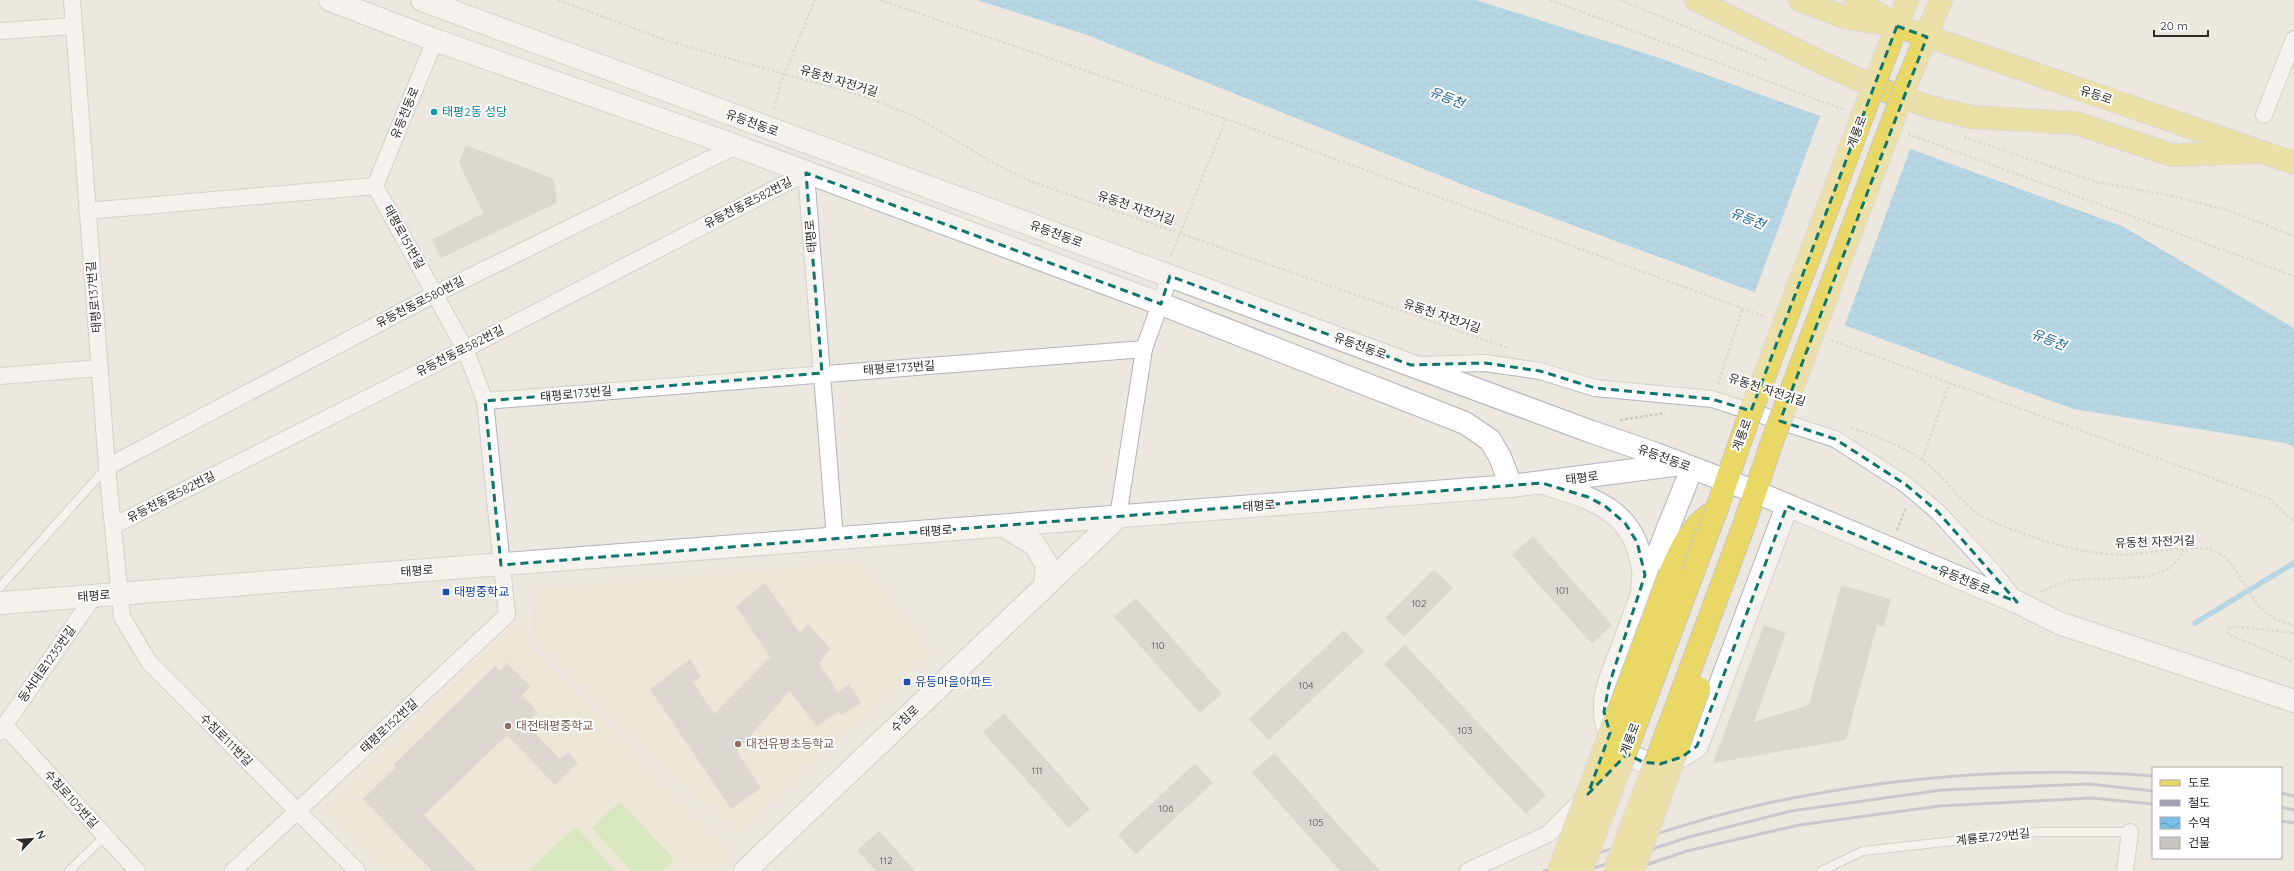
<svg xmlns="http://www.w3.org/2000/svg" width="2294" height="871" font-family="Quicksand,'Noto Sans KR',sans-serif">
  <defs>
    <pattern id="water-waves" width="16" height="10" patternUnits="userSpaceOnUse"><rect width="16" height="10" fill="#77c0e8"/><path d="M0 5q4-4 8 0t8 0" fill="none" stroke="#629cbc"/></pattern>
  </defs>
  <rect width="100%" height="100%" fill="#ece8df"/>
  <g fill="#ede6cf">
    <path d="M861,562L931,653L737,834L535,642L533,591Z"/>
    <path d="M523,614L529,645L734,854L717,871H388L325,808Z"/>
  </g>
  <g fill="#bfe69a">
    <path d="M620,801L674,859L662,871H631L592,828Z"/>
    <path d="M576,827L616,871H528L575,827Z"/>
  </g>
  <path fill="url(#water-waves)" d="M977,0H1476L1663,59L2122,226L2294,328V447L2285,443L2073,409L1474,189L1087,35Z"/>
  <path fill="#ece8df" d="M1821,114L1911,147L1844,327L1754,294Z"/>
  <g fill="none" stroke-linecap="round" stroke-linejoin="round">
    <path stroke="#77c0e8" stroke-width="5.5" d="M2195,623L2294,563"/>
  </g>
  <g fill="#c8c4be">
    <path d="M466,145L554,179L557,203L441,258L432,240L483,213L459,163Z"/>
    <path d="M1533,536L1612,625L1592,644L1512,555Z"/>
    <path d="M1434,569L1453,588L1404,637L1385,618Z"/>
    <path d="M765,583L800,633L808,624L830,649L819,663L838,692L849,684L861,703L841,715L839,711L817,727L790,691L737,751L761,788L731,809L650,689L690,659L701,677L693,682L714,714L770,657L736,606Z"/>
    <path d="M1841,585L1891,599L1884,627L1877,625L1846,740L1713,763L1764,625L1786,633L1754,722L1809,705Z"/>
    <path d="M1136,598L1222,694L1200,713L1114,617Z"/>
    <path d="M1344,630L1364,651L1269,740L1249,719Z"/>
    <path d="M1405,645L1546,795L1526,814L1384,664Z"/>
    <path d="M507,663L531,687L522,695L538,712L526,724L560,759L568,752L578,763L555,785L507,735L424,815L477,871H432L363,799L396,767L394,764L495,666L500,671Z"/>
    <path d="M1004,713L1090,809L1069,828L983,732Z"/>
    <path d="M1274,753L1380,871H1340L1252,773Z"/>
    <path d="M1195,763L1213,783L1136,854L1118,835Z"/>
    <path d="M879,831L915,871H876L857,850Z"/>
  </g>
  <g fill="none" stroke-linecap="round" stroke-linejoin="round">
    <defs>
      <g id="lane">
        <path d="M0,587L107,467"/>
        <path d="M69,871L105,836"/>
        <path d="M1821,871L1863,851L2036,832H2130"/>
      </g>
      <g id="street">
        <path d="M72,0L107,467L122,617L149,662L357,871"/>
        <path d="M0,31L73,26"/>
        <path d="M2264,115L2294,39"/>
        <path d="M375,186L435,40"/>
        <path d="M87,211L375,186L465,349L485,401L507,615L233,871"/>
        <path d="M1418,365L1485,363L1540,371L1595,388L1712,399L1835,439L1905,484L1938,512L1994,573L2015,600"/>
        <path d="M0,376L100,368"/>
        <path d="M485,401L1144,349"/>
        <path d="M107,467L435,294L736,146"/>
        <path d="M1118,517L1144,349L1170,276"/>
        <path d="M113,526L465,349L806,173L835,539"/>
        <path d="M5,726L137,871"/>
        <path d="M0,732L94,596"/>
        <path d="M1468,871L1548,834L1584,798"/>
        <path d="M2125,871L2130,832"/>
      </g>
      <g id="secondary">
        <path d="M330,0L435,40L736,146L1161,304L1465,423L1490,440L1500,457L1511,486"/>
        <path d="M422,0L1592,432L1656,454L1756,492L2017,602L2059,623L2294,701"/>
        <path d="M1692,468C1669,526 1645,584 1624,643C1616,665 1603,690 1605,713C1606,733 1618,750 1635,758C1658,769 1678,760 1697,746L1787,506"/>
        <path d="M1549,485C1591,498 1629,509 1640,556C1643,567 1645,574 1642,586"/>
        <path d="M1004,526L1034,544L1047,565L1045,586"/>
        <path d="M0,603L1511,486L1681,464"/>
        <path d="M745,871L1118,517"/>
      </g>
      <g id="primary">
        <path d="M1696,0L1827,65L1880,89L1927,106L1971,117L2076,123L2172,155L2262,152"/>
        <path d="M1800,0L1847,18L1897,26L2294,163"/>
        <path d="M1856,0L1890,21"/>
        <path d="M1879,72L1907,0"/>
        <path d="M1908,80L1941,0"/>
        <path d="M1744,525L1773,439"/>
        <path d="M1670,573C1681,549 1691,524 1716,511L1746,425"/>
      </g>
    </defs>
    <use href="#lane" stroke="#b2b3be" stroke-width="10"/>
    <use href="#street" stroke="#b2b3be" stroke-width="18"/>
    <use href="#secondary" stroke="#b2b3be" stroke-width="24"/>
    <use href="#primary" stroke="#c8c8c8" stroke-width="24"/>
    <g stroke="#c8c8c8" stroke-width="2.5" stroke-dasharray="3 2" stroke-linecap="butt">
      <path d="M558,0L671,42L869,98L918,118L997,165L1030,181L1508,348"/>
      <path d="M880,0L1226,119L1766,317"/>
      <path d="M1550,0L1845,110"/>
      <path d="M1620,0L1769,61"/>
      <path d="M774,109L780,85L815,0"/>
      <path d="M1908,134L2294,276"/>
      <path d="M1964,137L2096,182L2168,195L2227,210L2294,236"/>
      <path d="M1171,256L1226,119"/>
      <path d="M1831,340L2270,499L2294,522"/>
      <path d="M1718,384L1743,308"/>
      <path d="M1620,420L1665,413"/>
      <path d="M1851,428C1875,436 1902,445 1922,460C1943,475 1957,497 1977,513C1986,520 2021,533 2033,537C2063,547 2101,557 2134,554C2154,553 2194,544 2212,550C2247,562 2242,615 2294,625"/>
      <path d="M1922,460L1950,381"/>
      <path d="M1897,530L1906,507"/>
      <path d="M2040,592L2069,580L2147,577L2168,569L2178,560L2184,550"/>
      <path d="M2294,633L2231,626L2227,634L2294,662"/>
    </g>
    <use href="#lane" stroke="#fff" stroke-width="8"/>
    <use href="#street" stroke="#fff" stroke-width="16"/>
    <use href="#secondary" stroke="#fff" stroke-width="22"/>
    <use href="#primary" stroke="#e9d766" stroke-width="22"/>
    <g stroke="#a1a2b5" stroke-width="3">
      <path d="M2281,793L2294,796"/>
      <path d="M2281,807L2294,810"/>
      <path d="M2281,821L2294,823"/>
      <path d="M1544,871C1626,844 1708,814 1793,798C1911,775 2033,767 2153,776"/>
      <path d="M1585,871L1689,837L1791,811L1942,790L2090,784L2153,791"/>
      <path d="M1628,871L1687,851L1799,825L1940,806L2091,798L2153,804"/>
    </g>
    <defs>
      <g id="primary-bridge">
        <path d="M1746,425L1879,72"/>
        <path d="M1773,439L1908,80"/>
        <path d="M1559,871L1670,573"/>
        <path d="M1581,871L1716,511"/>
        <path d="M1615,871L1744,525"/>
        <path d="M1633,871L1699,688"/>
      </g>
    </defs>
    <use href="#primary-bridge" stroke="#c8c8c8" stroke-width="24" stroke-linecap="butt"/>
    <use href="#primary-bridge" stroke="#e9d766" stroke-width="22"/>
  </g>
  <path d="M0 0H2294V871H0ZM1897,26L1927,37L1780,421L1835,439L1905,484L1938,512L2017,602L1787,506L1697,746L1682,757L1660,764L1643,762L1627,754L1588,794L1610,733L1604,712L1609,685L1645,575L1637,542L1625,523L1605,506L1588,497L1542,483L501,565L485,401L822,373L806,173L1161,304L1170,276L1411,365L1485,363L1540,371L1595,388L1712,399L1751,411Z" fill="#ece8df" fill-opacity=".55" fill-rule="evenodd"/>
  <path fill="none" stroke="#0f766e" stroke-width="3" stroke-dasharray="8 5" stroke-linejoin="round" d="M1897,26L1927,37L1780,421L1835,439L1905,484L1938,512L2017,602L1787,506L1697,746L1682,757L1660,764L1643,762L1627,754L1588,794L1610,733L1604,712L1609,685L1645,575L1637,542L1625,523L1605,506L1588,497L1542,483L501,565L485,401L822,373L806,173L1161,304L1170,276L1411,365L1485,363L1540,371L1595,388L1712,399L1751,411Z"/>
  <circle fill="#0f9aa8" stroke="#fff" stroke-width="1.5" cx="434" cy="112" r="4"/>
  <g fill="#1a4fb4" stroke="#fff" stroke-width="1.5">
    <rect x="442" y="588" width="8" height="8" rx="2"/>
    <rect x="903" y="678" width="8" height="8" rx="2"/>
  </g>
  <g fill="#8d6e63" stroke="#fff" stroke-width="1.5">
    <circle cx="508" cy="726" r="4"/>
    <circle cx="738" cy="744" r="4"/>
  </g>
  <g text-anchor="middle" stroke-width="4" stroke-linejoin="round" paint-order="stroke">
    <g font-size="10" fill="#525150">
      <text x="1562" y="594">101</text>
      <text x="1419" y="607">102</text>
      <text x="1158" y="649">110</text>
      <text x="1306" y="689">104</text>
      <text x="1465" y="734">103</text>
      <text x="1037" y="774">111</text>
      <text x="1166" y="812">106</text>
      <text x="1316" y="826">105</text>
      <text x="886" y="864">112</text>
    </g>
    <g font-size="12" fill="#2b2b2b" stroke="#fff">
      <text transform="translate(839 81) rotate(17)" y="4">유동천 자전거길</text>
      <text transform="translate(2096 95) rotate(19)" y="4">유등로</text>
      <text transform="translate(405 113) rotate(-68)" y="4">유등천동로</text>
      <text transform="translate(752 123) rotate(20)" y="4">유등천동로</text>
      <text transform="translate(1857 132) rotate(-69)" y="4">계룡로</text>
      <text transform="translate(748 203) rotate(-27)" y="4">유등천동로582번길</text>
      <text transform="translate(1136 208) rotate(19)" y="4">유동천 자전거길</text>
      <text transform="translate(1056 234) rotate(20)" y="4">유등천동로</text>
      <text transform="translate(811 236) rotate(-95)" y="4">태평로</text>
      <text transform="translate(404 237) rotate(61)" y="4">태평로151번길</text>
      <text transform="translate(94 297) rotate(-95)" y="4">태평로137번길</text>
      <text transform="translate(420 302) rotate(-27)" y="4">유등천동로580번길</text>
      <text transform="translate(1442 316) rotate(19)" y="4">유동천 자전거길</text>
      <text transform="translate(1360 346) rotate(20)" y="4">유등천동로</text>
      <text transform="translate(460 351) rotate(-27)" y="4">유등천동로582번길</text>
      <text transform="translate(899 368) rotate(-4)" y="4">태평로173번길</text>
      <text transform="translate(1767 390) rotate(18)" y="4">유동천 자전거길</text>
      <text transform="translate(576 394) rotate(-5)" y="4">태평로173번길</text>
      <text transform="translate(1742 435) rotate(-70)" y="4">계룡로</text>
      <text transform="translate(1664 458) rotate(20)" y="4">유등천동로</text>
      <text transform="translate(1582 478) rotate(-7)" y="4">태평로</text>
      <text transform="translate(171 497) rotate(-27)" y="4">유등천동로582번길</text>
      <text transform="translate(1259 506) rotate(-4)" y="4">태평로</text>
      <text transform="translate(936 531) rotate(-4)" y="4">태평로</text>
      <text transform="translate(2155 542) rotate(-2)" y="4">유동천 자전거길</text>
      <text transform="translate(417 571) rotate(-4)" y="4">태평로</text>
      <text transform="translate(1964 580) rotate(23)" y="4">유등천동로</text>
      <text transform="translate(94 596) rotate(-4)" y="4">태평로</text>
      <text transform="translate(47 664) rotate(-55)" y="4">동서대로1235번길</text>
      <text transform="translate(905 719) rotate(-43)" y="4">수침로</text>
      <text transform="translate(389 726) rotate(-43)" y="4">태평로152번길</text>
      <text transform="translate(1630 739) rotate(-69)" y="4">계룡로</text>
      <text transform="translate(226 740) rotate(45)" y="4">수침로111번길</text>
      <text transform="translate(71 799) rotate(48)" y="4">수침로105번길</text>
      <text transform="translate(1993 837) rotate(-6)" y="4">계룡로729번길</text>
    </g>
    <g font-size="12" fill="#0d838f" stroke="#fff" text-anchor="start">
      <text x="442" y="116">태평2동 성당</text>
    </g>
    <g font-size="12" fill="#164399" stroke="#fff" text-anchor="start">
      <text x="454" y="596">태평중학교</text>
      <text x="915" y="686">유등마을아파트</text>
    </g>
    <g font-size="12" fill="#785e54" stroke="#fff" text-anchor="start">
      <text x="516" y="730">대전태평중학교</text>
      <text x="746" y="748">대전유평초등학교</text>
    </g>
    <g font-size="13" font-style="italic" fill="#155d96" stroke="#fff">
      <text transform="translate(1447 97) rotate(22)" y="5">유등천</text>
      <text transform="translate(1748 218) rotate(22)" y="5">유등천</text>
      <text transform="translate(2049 339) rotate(22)" y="5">유등천</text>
    </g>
  </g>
  <rect x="2152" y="767" width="130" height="92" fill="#ffffff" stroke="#aaaaaa"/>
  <rect x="2160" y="780" width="20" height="6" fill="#e9d766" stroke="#aaaaaa"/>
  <text x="2188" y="787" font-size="12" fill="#2b2b2b">도로</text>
  <rect x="2160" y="800" width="20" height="6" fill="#a1a2b5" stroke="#aaaaaa"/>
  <text x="2188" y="807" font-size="12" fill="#2b2b2b">철도</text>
  <rect x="2160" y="817" width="20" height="12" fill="url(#water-waves)" stroke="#aaaaaa"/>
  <text x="2188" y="827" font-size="12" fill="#2b2b2b">수역</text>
  <rect x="2160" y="837" width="20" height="12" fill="#c8c4be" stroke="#aaaaaa"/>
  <text x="2188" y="847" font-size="12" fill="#2b2b2b">건물</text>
  <g transform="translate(32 839) rotate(65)" stroke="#ffffff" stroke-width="3" paint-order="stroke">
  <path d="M0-3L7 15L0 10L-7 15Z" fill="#2b2b2b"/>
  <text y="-6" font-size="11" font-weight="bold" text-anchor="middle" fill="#2b2b2b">N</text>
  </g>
  <path d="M2154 30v6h54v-6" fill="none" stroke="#2b2b2b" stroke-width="2"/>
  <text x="2160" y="30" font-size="12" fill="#2b2b2b" stroke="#ffffff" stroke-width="3" paint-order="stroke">20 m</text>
</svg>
